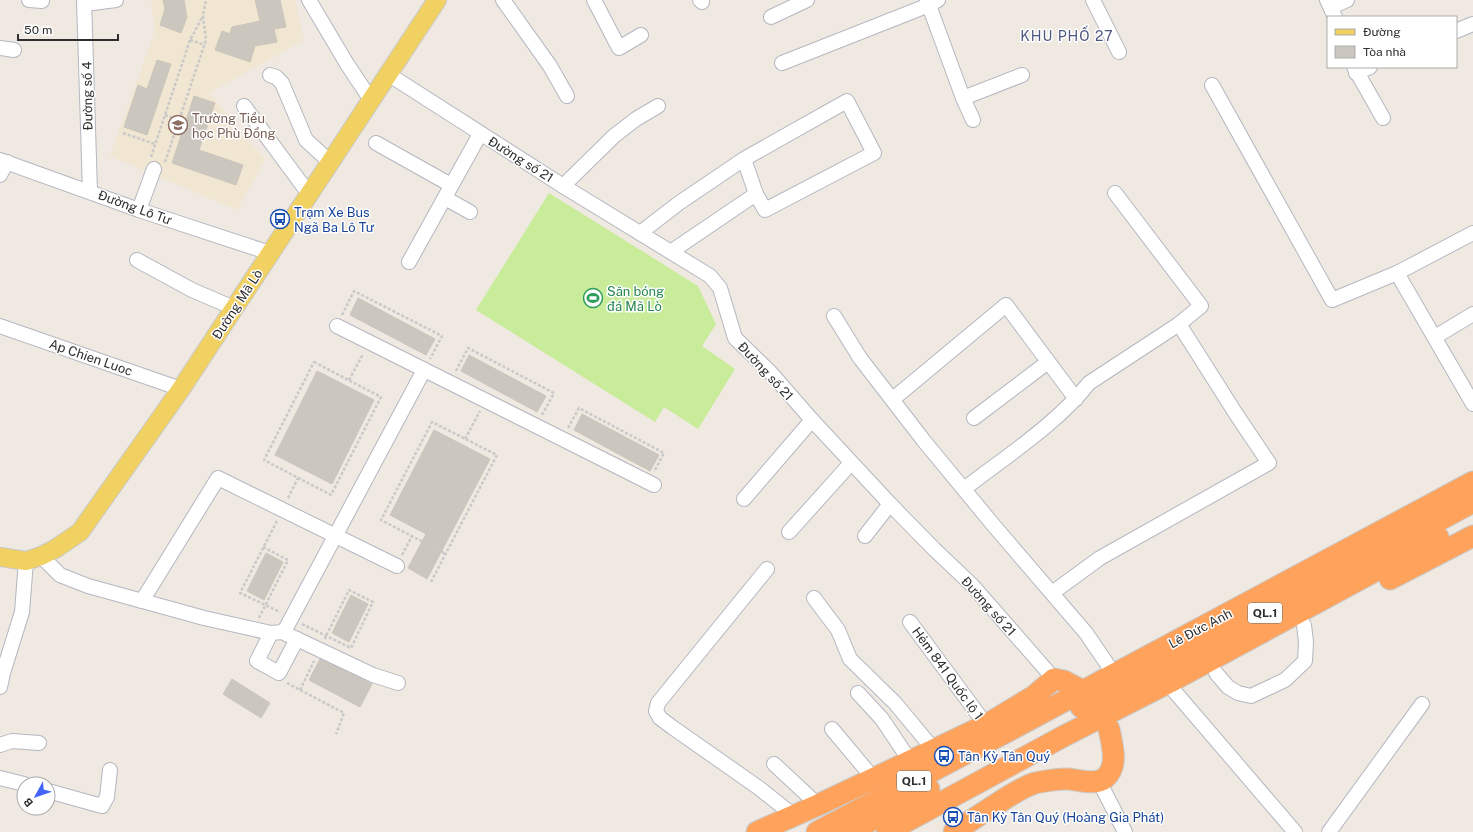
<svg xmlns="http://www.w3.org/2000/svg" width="1473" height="832" font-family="'Public Sans',sans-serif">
  <rect width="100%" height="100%" fill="#efe9e1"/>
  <path fill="#f0e6d1" d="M151,0H295L304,40L209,93L265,160L237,210L110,156L155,31Z"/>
  <path fill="#c9ec9a" d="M549,193L698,286L716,324L702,346L735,369L698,429L664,407L655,422L476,310Z"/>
  <g fill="#cbc7bf" stroke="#cbc5ba">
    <path d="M163,0H184L187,17L181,33L160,25L165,9Z"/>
    <path d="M255,0H280L286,27L274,29L277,42L255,46L250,62L215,50L222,31L230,34L232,27L260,21Z"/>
    <path d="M157,60L171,64L147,135L124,127L138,85L147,89Z"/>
    <path d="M194,96L215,103L199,150L243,165L236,185L172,163Z"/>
    <path d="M358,298L435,339L426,355L350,315Z"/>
    <path d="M469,355L546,396L537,412L461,371Z"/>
    <path d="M317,371L374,400L332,484L275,455Z"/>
    <path d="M582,414L659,455L650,471L574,430Z"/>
    <path d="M434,430L490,459L427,579L408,568L426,534L390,515Z"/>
    <path d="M266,553L283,562L264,600L247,591Z"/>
    <path d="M351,595L368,604L349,642L332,633Z"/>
    <path d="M320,659L372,684L360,707L309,680Z"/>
    <path d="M232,679L270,703L261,718L223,694Z"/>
  </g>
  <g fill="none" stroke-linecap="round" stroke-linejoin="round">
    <defs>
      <g id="minor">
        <path d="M29,0L42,1"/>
        <path d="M84,0L90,191"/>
        <path d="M309,0L347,64L371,100"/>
        <path d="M503,0L550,66L567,96"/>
        <path d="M594,0L619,48L641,35"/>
        <path d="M700,0L702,2"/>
        <path d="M927,0L963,98L973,120"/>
        <path d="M1093,0L1119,52"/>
        <path d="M1327,0L1335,17"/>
        <path d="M85,4L116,0"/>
        <path d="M1331,7L1347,0"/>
        <path d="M771,17L807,0"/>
        <path d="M1456,31L1473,24"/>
        <path d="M0,48L14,50"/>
        <path d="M782,63L929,5L938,0"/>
        <path d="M1354,67L1383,118"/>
        <path d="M1356,73L1370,67"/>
        <path d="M388,74L563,186L710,276L720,288L735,338L771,373L812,420L890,504L934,549L972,585L1054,679"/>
        <path d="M270,75L276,77L282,83L306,140L330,162"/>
        <path d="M1212,85L1332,300L1397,273"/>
        <path d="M963,98L1022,75"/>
        <path d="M244,106L309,194"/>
        <path d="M376,143L451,185"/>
        <path d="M0,160L139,210L270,253"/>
        <path d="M0,175L7,162"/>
        <path d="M563,186L614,136L636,119L658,106"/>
        <path d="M445,198L470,212"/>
        <path d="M139,210L154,169"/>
        <path d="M640,233L679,203L744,159L847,101L874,153L765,210L756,194L744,159"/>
        <path d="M1473,233L1397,273L1473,404"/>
        <path d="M672,251L756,194"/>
        <path d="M137,260L192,290L234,308"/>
        <path d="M409,262L480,134"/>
        <path d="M834,316L860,358L924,441L995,527L1086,633L1114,674"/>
        <path d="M0,326L181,389"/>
        <path d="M337,326L654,485"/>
        <path d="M1435,337L1473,314"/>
        <path d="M893,399L1006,305L1076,399"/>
        <path d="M974,418L1048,362"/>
        <path d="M964,489C1005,457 1057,424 1089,383L1179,324L1201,306L1115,193"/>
        <path d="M744,499L812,420"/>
        <path d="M789,532L851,463"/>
        <path d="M865,536L890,504"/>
        <path d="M41,556L60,575L88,586L204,618L271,633L282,632L286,628L424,370"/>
        <path d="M767,569L658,703L656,711L660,718L672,727L759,788L793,815"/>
        <path d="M1052,593L1100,558L1269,463L1236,414L1179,324"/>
        <path d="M814,598L838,630L850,659L895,703L934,750"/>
        <path d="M142,601L218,478L397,566"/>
        <path d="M910,622L986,725"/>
        <path d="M282,632L373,675L398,683"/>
        <path d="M271,633L257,661L279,673L297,639"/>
        <path d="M1216,673L1228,687L1238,693L1251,696L1285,680L1305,661L1306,642L1304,625"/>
        <path d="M1170,682L1175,692L1295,832"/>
        <path d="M0,687L3,673L22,612L26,561"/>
        <path d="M858,693L882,719L910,761"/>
        <path d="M832,729L873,778"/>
        <path d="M0,745L12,741L39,743"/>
        <path d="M774,764L818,805"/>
        <path d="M0,778L24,784"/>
        <path d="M1099,781L1125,832"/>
        <path d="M48,791L102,806L107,797L110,770"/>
        <path d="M1329,832L1422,704"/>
      </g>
      <path id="major" d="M0,557L26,561L41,556L55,549L80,532L181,389L437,0"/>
      <g id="highway">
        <path d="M1390,579L1473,536"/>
        <path d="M1081,707L1178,660L1473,502"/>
        <path d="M757,832L818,805L986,725L1034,696L1054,679L1064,681L1083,691L1088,700"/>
        <path d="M817,832L1012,729L1473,482"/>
        <path d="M850,832L929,789"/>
        <path d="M887,832L1064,736L1170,682L1438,537"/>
        <path d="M954,832C967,823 981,814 995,805C1008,797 1020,788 1035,783C1045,781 1056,779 1066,779C1077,779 1095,786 1105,778C1119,766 1112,745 1109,729"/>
      </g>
    </defs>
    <use href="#minor" stroke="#b4b7c1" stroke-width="16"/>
    <use href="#major" stroke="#c9c9c9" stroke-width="20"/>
    <use href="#highway" stroke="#c9c9c9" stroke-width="23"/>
    <g stroke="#c9c9c9" stroke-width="2.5" stroke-dasharray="3 2" stroke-linecap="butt">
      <path d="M190,40L205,45"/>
      <path d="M165,115L179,120"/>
      <path d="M123,133L155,144"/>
      <path d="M151,157L190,40L203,16"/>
      <path d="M165,162L206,40L203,16L206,0"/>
      <path d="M342,315L354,291L442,336L430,359"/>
      <path d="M314,362L381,397L331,495L264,460Z"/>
      <path d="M456,371L468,348L554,393L542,415"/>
      <path d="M349,380L363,354"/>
      <path d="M568,428L579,408L664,453L654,472"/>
      <path d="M465,439L480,411"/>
      <path d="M288,498L298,478"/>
      <path d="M277,521L240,593L280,612"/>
      <path d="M402,555L412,536"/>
      <path d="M431,582L497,455L432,422L381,520L446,554"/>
      <path d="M259,618L288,560L263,547"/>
      <path d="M302,624L351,648L373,602L349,590L326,636L325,639"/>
      <path d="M287,683L344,713L336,734"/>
      <path d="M300,690L314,661"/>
    </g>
    <use href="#minor" stroke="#fff" stroke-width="14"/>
    <use href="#major" stroke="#f2d163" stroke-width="18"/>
    <use href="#highway" stroke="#ffa35c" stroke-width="21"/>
  </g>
  <defs>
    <symbol id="school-ring" viewBox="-11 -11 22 22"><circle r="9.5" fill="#fff" stroke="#8d6e63" stroke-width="1.5"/><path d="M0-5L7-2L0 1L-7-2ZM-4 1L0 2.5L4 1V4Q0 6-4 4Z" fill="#8d6e63"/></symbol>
    <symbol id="bus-ring" viewBox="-11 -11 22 22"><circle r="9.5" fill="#fff" stroke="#1a4fb4" stroke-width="1.5"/><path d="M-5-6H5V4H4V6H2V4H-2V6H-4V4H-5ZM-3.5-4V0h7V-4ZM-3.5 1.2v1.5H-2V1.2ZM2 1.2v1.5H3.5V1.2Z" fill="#1a4fb4"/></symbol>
    <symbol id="stadium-ring" viewBox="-11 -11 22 22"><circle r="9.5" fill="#fff" stroke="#2e9e5b" stroke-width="1.5"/><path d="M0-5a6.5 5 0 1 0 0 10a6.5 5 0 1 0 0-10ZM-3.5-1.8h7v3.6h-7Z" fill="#2e9e5b"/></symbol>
  </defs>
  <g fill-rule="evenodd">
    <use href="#school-ring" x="167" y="114" width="22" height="22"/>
    <use href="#bus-ring" x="269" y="208" width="22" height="22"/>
    <use href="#stadium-ring" x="582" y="287" width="22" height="22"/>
    <use href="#bus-ring" x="933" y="745" width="22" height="22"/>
    <use href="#bus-ring" x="942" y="806" width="22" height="22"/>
  </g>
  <g text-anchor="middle" stroke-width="3" stroke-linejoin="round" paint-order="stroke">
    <g fill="#fff" stroke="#6d6d6d" stroke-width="1">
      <rect x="1248" y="603" width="34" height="20" rx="3"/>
      <rect x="897" y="771" width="34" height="20" rx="3"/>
    </g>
    <g font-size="12" font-weight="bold" fill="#2e2e2e">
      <text x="1265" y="617">QL.1</text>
      <text x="914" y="785">QL.1</text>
    </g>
    <g font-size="13" fill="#2e2e2e" stroke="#fff">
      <text transform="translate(87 96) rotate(-91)" y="5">Đường số 4</text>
      <text transform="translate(521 159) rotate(32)" y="5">Đường số 21</text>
      <text transform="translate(135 207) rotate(20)" y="5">Đường Lô Tư</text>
      <text transform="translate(237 304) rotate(-57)" y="5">Đường Mã Lò</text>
      <text transform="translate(91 357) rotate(19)" y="5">Ap Chien Luoc</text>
      <text transform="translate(766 371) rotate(47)" y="5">Đường số 21</text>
      <text transform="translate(989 606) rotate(48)" y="5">Đường số 21</text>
      <text transform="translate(1200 628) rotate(-28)" y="5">Lê Đức Anh</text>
      <text transform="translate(948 673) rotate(54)" y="5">Hẻm 841 Quốc lộ 1</text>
    </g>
    <g font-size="13" fill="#785e54" stroke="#fff" text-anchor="start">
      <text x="192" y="123">Trường Tiểu<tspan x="192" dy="15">học Phù Đổng</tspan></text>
    </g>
    <g font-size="13" fill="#164399" stroke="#fff" text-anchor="start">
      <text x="294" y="217">Trạm Xe Bus<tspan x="294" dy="15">Ngã Ba Lô Tư</tspan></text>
      <text x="958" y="761">Tân Kỳ Tân Quý</text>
      <text x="967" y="822">Tân Kỳ Tân Quý (Hoàng Gia Phát)</text>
    </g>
    <g font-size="13" fill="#27864d" stroke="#fff" text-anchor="start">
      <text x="607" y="296">Sân bóng<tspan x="607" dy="15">đá Mã Lò</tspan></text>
    </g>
    <g font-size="14" letter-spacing="1" fill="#4d5680" stroke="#fff">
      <text x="1067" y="41">KHU PHỐ 27</text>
    </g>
  </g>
  <rect x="1327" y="16" width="130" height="52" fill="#ffffff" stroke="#ababab"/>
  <rect x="1335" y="29" width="20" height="6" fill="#f2d163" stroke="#ababab"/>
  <text x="1363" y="36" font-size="12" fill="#2e2e2e">Đường</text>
  <rect x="1335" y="46" width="20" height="12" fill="#cbc7bf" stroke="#ababab"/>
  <text x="1363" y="56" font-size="12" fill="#2e2e2e">Tòa nhà</text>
  <g transform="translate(36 796) rotate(230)"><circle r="19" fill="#ffffff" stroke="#ababab"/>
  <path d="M0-3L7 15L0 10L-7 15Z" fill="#4264fb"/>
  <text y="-6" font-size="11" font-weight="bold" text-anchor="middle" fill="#2e2e2e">B</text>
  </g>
  <path d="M18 34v6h100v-6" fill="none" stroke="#2e2e2e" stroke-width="2"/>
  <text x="24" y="34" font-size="12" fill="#2e2e2e" stroke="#ffffff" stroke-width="3" paint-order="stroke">50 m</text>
</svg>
